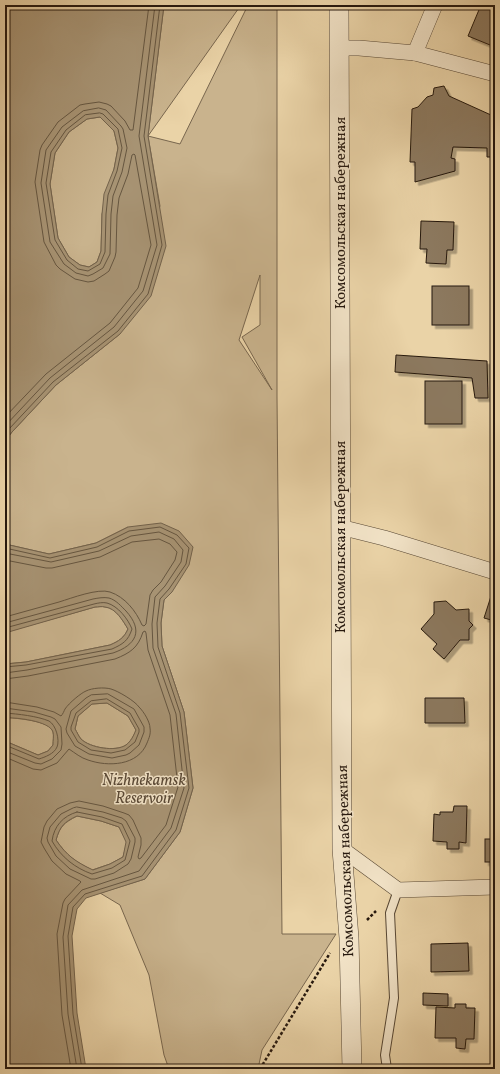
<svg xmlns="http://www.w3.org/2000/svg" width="500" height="1074" font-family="Vollkorn,serif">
  <defs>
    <filter id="shadow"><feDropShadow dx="3.5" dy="3.5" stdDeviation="0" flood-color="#0004"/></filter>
  </defs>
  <rect width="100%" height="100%" fill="#ead3a7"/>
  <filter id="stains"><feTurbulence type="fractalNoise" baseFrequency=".005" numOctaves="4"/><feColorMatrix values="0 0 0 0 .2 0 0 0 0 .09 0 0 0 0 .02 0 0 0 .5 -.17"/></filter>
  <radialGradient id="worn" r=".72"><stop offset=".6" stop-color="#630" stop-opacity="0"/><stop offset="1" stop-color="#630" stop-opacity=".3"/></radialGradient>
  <g fill="#c9b38d" stroke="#78664e" fill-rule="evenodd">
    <path d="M164,5H241L148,136L180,144L248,5H277V397L282,934H336L262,1050L258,1069H169L164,1055L149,975L120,905L100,893L145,879L180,832L193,788L184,712L162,646L161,623L164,600L172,592L128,527L96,543L49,554L5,544V441L12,432L56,385L120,334L160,206L148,136ZM260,275V325L242,337L272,390L239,340Z"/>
    <path d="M100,117L114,131L118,148L114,169L102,214L101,251L97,262L89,267L80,265L69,257L58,238L50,184L55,153L69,132L87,119Z"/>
    <path d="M95,607C98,607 102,606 105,607C116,608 123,621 128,629C124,638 119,641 110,645L26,662L5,664V633L6,632Z"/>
    <path d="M107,703L128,716L136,730C133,737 131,741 126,745C116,752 90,748 81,739C79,737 77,732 75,729L78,716L92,704Z"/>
    <path d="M6,717C17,719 50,720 53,732C54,736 53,741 53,745L48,751L38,755L5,741V718Z"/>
    <path d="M77,816L101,821L119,827L127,842L123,857L110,864L92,870C75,861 68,857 56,840C60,826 64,823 77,816Z"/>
  </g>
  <g fill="#a79373" stroke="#73624b" fill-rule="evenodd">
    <path d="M5,5H164L148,136L166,246L151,296L120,334L56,385L12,432L5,441ZM100,117L114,131L118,148L114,169L104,194L102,214L101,251L97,262L89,267L80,265L69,257L58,238L50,184L55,153L69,132L87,119Z"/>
    <path d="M161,523L179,531L193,547L189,565L172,592L164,600L161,623L162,646L184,712L193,788L180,832L145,879L86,898L77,909L72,936L77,1013L86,1069H5V741L38,755L48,751L53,745C53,741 54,735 53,732C50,721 15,717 5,718V664L26,662L110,645C119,641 124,638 128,629C123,621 116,608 105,607C102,606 98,607 95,607L5,633V544L49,554L96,543L128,527ZM107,703L128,716L136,730C133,737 131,741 126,745C116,752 90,748 81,739C79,737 77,732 75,729L78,716L92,704ZM77,816L101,821L119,827L126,842L123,857L110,864L93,870C76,862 67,856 56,840C60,826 64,822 77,816Z"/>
  </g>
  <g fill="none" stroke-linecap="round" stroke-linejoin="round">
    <g stroke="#665640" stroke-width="1">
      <path d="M99,108L106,110L121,126L123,129L127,148L122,172L113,196L111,214L110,254L103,268L93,274L88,276L76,273L64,264L50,242L41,183L46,150L62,127L83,111Z"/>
      <path d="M100,113L103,114L118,129L122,148L117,171L108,195L106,214L105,252L100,264L88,271L78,269L67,260L55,240L46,183L51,152L66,130L85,115Z"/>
      <path d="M5,417L46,374L110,323L138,288L151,245L135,155L134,154L132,155L128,174L119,198L117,215L116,252L115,257L109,271L105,274L94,281L88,282L75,279L60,269L56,265L44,242L35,182L40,150L42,145L58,122L80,105L85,104L99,102L107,104L111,106L125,121L130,130H133L149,5"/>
      <path d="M5,426L50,378L114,327L143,291L157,245L139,136L155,5"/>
      <path d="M5,434L9,429L53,382L118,331L148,294L162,245L144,136L160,5"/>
      <path d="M5,548L50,558L97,547L129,531L160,527L177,535L189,548L186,564L169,589L160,599L157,623L158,647L180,713L189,788L176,830L142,876L85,894L73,907L68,936L73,1014L82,1069"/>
      <path d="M5,553L51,562L99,551L131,536L159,532L174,539L183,550L181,562L165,586L155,597L152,624L153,648L176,714L184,788L171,828L139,871L82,890L68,905L63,937L68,1014L77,1069"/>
      <path d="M5,560L46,568H52L100,557L132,542L159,539L170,544L177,552L175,560L161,582L153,590L150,595L146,624L144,626L142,625C136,611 125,597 110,592C98,588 72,598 59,602C41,607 23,612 5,617"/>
      <path d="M5,623L93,599C98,598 104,597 109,598C116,600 121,606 126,611C144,631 136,645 113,653L27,670L5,673"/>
      <path d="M5,628L94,604C98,603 103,602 107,603C118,606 128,619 132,629C128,641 123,644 112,649L26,665L5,667"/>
      <path d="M5,679L28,676L115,659C130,653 138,648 143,632L145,631L146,633L148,650L170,715L178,787L166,825L141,858L139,859L138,857L141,845V838L133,820L129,815L124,813L103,806L79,801L70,803L57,809L47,821L44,827L41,842L44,848L52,861L66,874L80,881L81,882L65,899L63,903L57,934L62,1015L71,1069"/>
      <path d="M108,694L134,709L144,727V732L139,745L130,753L126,755L112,758L89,754L75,746L67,733L66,729L71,711L86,698L91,695Z"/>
      <path d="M107,699L130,713L139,729V732L135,742L125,750L111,753L91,750L78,742L71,730V727L76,713L91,701Z"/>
      <path d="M5,702L37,707L54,712L61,716C63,714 64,711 65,709C69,703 81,693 86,691C92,688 104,687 111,689C118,691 135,701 139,707C144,712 150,722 150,728C151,734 149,738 147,743C138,766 108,767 88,760C81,758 75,753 69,749L57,763L41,770L33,769L5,757"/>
      <path d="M5,708L34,712L51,717L55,719L61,727L62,744L61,750L52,759L41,764L35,763L5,751"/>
      <path d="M5,713C18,714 37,716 49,721C56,725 60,740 57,747C54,754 45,757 39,759L5,745"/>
      <path d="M77,807L103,812L122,818L126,821L135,838V842L131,859L128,864L114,873L95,879H91L70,869L56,856L48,842L47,838L50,827L61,814L73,808Z"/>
      <path d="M77,812L102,817L122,824L130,841L125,860L112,868L92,874C75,868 61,857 52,841C54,826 63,816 77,812Z"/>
    </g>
  </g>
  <g fill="#8c795e" stroke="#26180e" filter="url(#shadow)">
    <path d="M481,5H495V47L468,36Z"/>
    <path d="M444,86L449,96L491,115V123H495V157H487V148L453,147L451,158L455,159V171L415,182V162H410L412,109L418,107L427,97L433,95L434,88Z"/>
    <path d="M421,221L454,222L453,250H447L446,264L426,263L427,249H420Z"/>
    <rect x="432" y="286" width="37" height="39"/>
    <path d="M396,355L487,361L488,398H475L472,378L395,372Z"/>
    <rect x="425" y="381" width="37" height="43"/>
    <path d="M493,590H495V621L484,618Z"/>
    <path d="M446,601L456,610L469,609V621L473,625L469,629V640H460L444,659L433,649L437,644L421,629L434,614V602Z"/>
    <path d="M425,698H464L465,723H425Z"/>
    <path d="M454,806H467L466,843L459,842V849H447V842L433,841L434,814L440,815V812H453Z"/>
    <rect x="485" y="839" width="10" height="23"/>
    <path d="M468,943L469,971L431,972V944Z"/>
    <path d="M423,993L448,994V1006L423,1005Z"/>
    <path d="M455,1004H466V1008H475L474,1039H466L465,1049L456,1048V1038H435L436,1007L455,1008Z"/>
  </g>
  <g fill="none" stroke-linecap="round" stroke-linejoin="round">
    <defs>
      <path id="service" d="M387,1069L385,1055L394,998L390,913L398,890"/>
      <g id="minor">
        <path d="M339,48H359L415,53L495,74"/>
        <path d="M415,53L435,5"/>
        <path d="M340,527L384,538L495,572"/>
        <path d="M342,849L398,890L495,887"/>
      </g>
      <path id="tertiary" d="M339,5L342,849L349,938L352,1069"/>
    </defs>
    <use href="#service" stroke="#574734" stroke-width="10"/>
    <use href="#minor" stroke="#574734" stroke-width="16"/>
    <use href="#tertiary" stroke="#574734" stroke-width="20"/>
    <g stroke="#26180e" stroke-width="2.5" stroke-dasharray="3 2" stroke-linecap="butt">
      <path d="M367,920L376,911"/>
      <path d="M260,1069L330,953"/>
    </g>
    <use href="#service" stroke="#f1e2c6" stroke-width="8"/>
    <use href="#minor" stroke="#f1e2c6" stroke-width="15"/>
    <use href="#tertiary" stroke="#f1e2c6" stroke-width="19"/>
  </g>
  <g text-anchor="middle" stroke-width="3" stroke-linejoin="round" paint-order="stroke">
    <g font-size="15" fill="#26180e" stroke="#f1e2c6">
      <text transform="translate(340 213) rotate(-90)" y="5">Комсомольская набережная</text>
      <text transform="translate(340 537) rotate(-90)" y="5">Комсомольская набережная</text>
      <text transform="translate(345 861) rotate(-92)" y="5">Комсомольская набережная</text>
    </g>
    <g font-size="16" font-style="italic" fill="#5a4936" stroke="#f1e2c6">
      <text x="144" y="785">Nizhnekamsk<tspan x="144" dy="18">Reservoir</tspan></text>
    </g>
  </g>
  <rect width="500" height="1074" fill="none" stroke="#ead3a7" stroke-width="20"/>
  <rect x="6" y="6" width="488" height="1062" fill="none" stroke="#26180e" stroke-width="2"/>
  <rect x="10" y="10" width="480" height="1054" fill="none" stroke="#26180e"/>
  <rect width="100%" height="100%" filter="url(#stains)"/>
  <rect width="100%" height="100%" fill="url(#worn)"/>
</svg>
